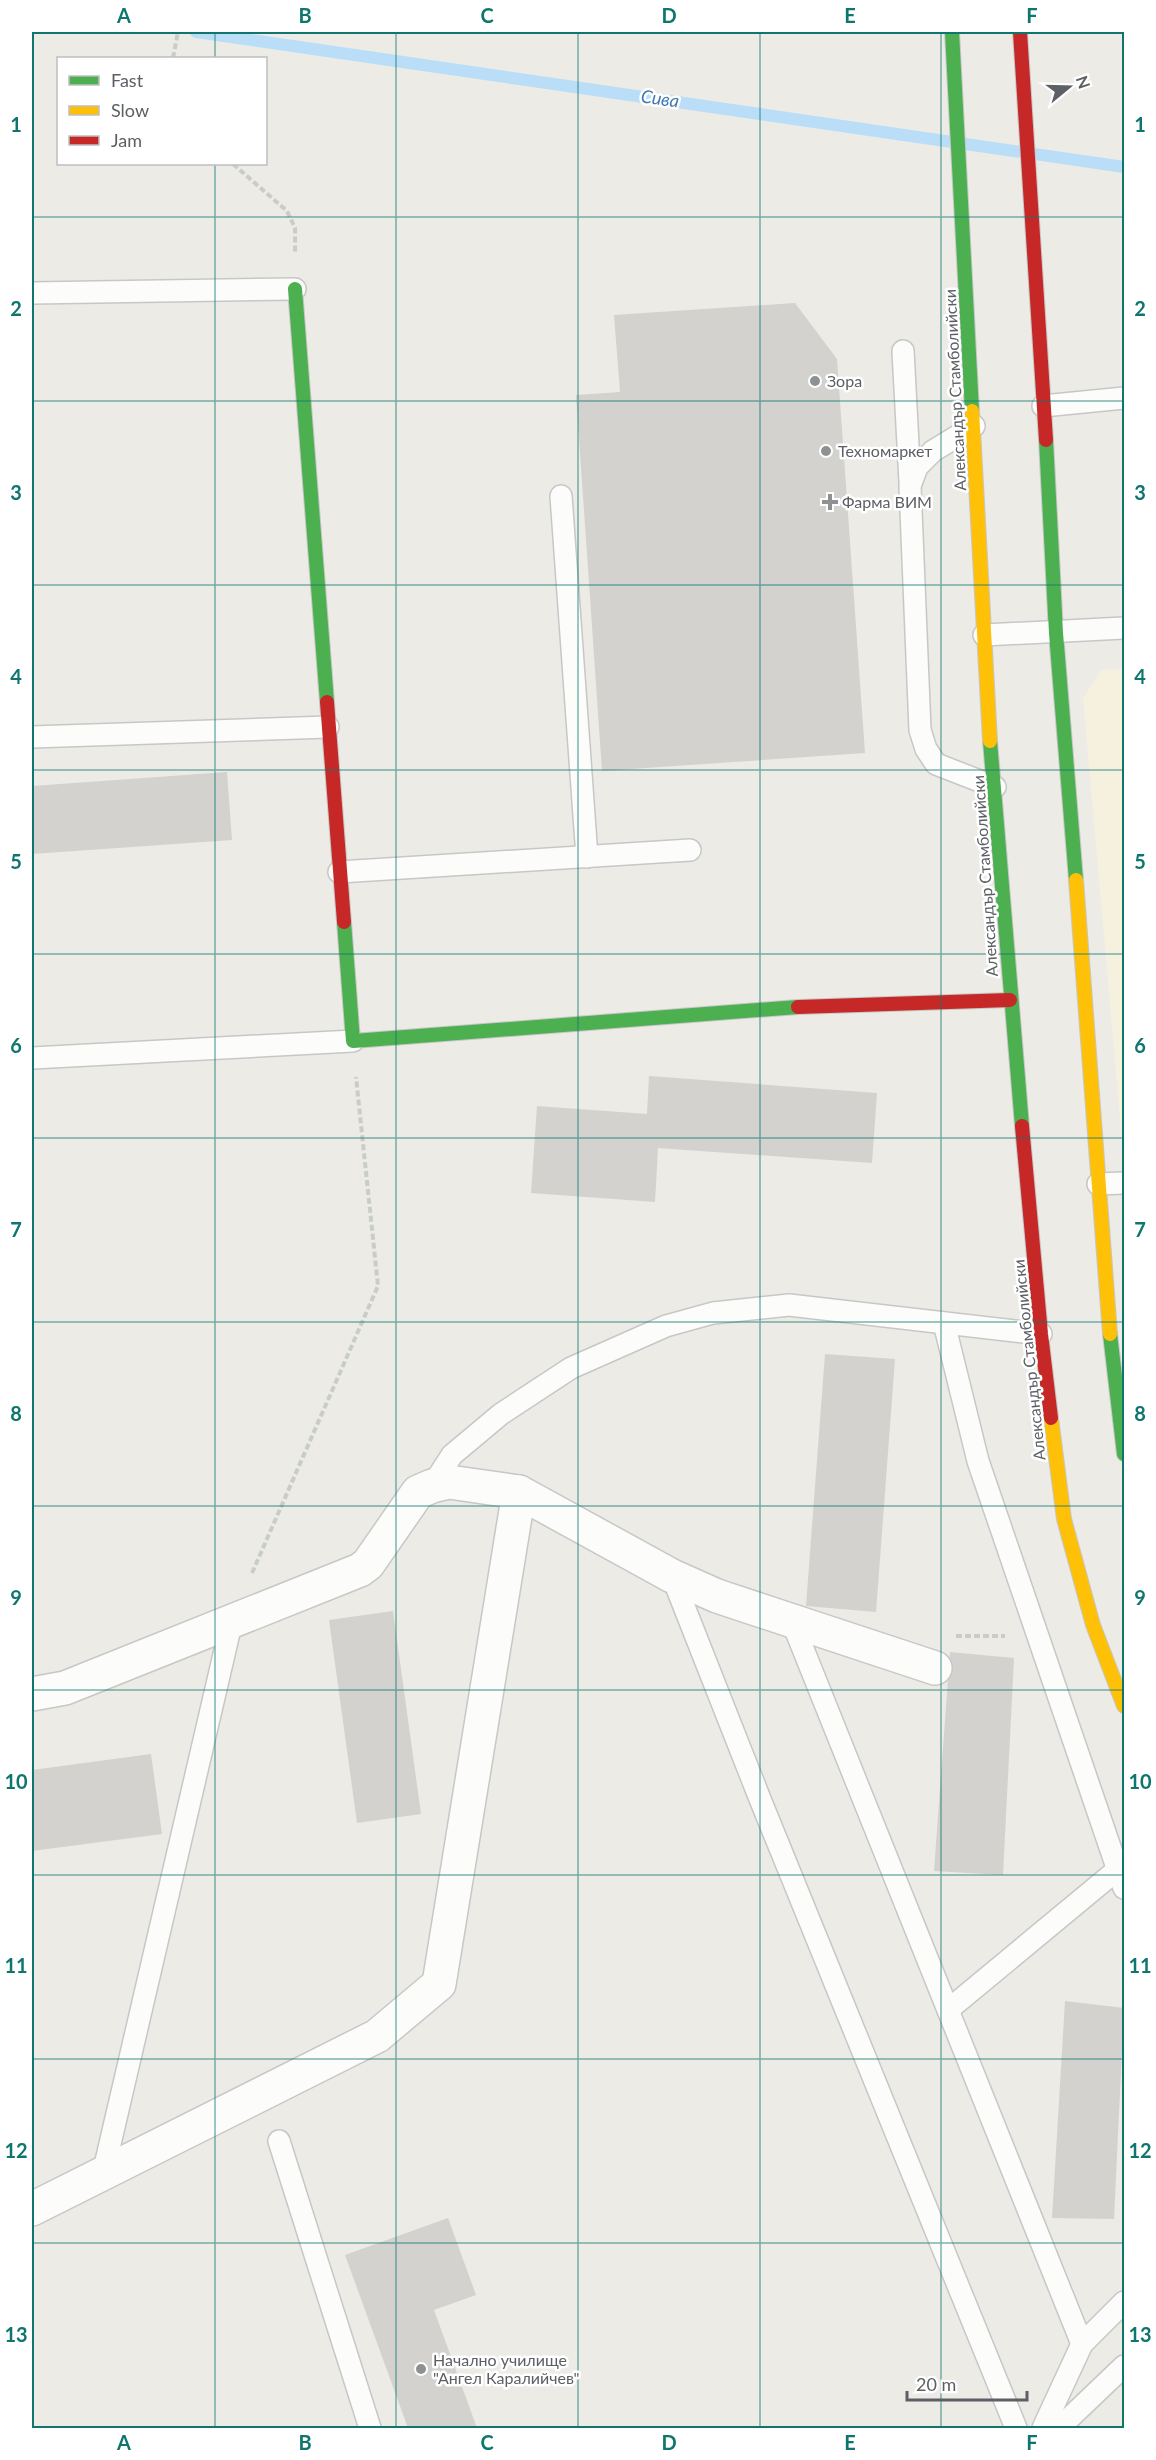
<svg xmlns="http://www.w3.org/2000/svg" width="1156" height="2460" font-family="Lato,sans-serif">
  <rect width="100%" height="100%" fill="#ecebe6"/>
  <path fill="#f6f0df" d="M1124,669V1164L1083,698L1101,670Z"/>
  <g fill="none" stroke-linecap="round" stroke-linejoin="round">
    <path stroke="#badef7" stroke-width="12" d="M196,32L1124,167"/>
  </g>
  <g fill="#d3d2cf">
    <path d="M795,303L837,359L865,753L602,771L576,395L620,392L614,315Z"/>
    <path d="M227,772L232,840L32,854V786Z"/>
    <path d="M649,1076L877,1093L872,1163L658,1148L655,1202L531,1193L537,1106L647,1114Z"/>
    <path d="M825,1354L895,1359L876,1612L806,1606Z"/>
    <path d="M393,1611L421,1814L357,1823L329,1620Z"/>
    <path d="M950,1652L1014,1658L1003,1875L934,1871Z"/>
    <path d="M151,1754L162,1834L32,1851V1770Z"/>
    <path d="M1065,2001L1124,2008L1114,2219L1052,2218Z"/>
    <path d="M448,2218L476,2295L434,2310L477,2428H408L345,2255Z"/>
  </g>
  <g fill="none" stroke-linecap="round" stroke-linejoin="round">
    <defs>
      <g id="lane">
        <path d="M32,293L295,289"/>
        <path d="M903,351L910,482"/>
        <path d="M1043,406L1124,398"/>
        <path d="M974,426L933,451L917,467L910,486L920,730L926,749L936,764L995,787"/>
        <path d="M561,496L587,857"/>
        <path d="M984,635L1124,628"/>
        <path d="M32,737L328,727"/>
        <path d="M339,872L690,850"/>
        <path d="M32,1058L353,1041"/>
        <path d="M1098,1184L1124,1183"/>
        <path d="M944,1323L978,1461L1124,1888"/>
        <path d="M432,1486L452,1455L501,1414L571,1368L666,1326L713,1313L789,1305L1041,1334"/>
        <path d="M672,1576L760,1799L1016,2428"/>
        <path d="M791,1619L1082,2344"/>
        <path d="M948,2010L1117,1870"/>
        <path d="M279,2141L370,2428"/>
        <path d="M103,2174L232,1620"/>
        <path d="M1043,2428L1082,2344L1124,2302"/>
        <path d="M1059,2428L1124,2366"/>
      </g>
      <g id="street">
        <path d="M32,1694L65,1688L360,1570L368,1564L418,1492L432,1486L449,1482L519,1492L672,1576L717,1596L935,1668"/>
        <path d="M32,2209L377,2036L439,1984L519,1492"/>
      </g>
      <g id="fast">
        <path d="M952,32L972,411"/>
        <path d="M295,289L327,702"/>
        <path d="M1046,440L1056,633L1076,880"/>
        <path d="M990,741L1022,1126"/>
        <path d="M344,922L353,1041L798,1007"/>
        <path d="M1110,1334L1124,1454"/>
      </g>
      <g id="slow">
        <path d="M972,411L990,741"/>
        <path d="M1076,880L1110,1334"/>
        <path d="M1051,1418L1064,1519L1093,1625L1124,1706"/>
      </g>
      <g id="jam">
        <path d="M1020,32L1046,440"/>
        <path d="M327,702L344,922"/>
        <path d="M798,1007L1010,1000"/>
        <path d="M1022,1126L1041,1334L1051,1418"/>
      </g>
    </defs>
    <use href="#lane" stroke="#c7c7c7" stroke-width="24"/>
    <use href="#street" stroke="#c7c7c7" stroke-width="36"/>
    <use href="#fast" stroke="#c7c7c7" stroke-width="16"/>
    <use href="#slow" stroke="#c7c7c7" stroke-width="16"/>
    <use href="#jam" stroke="#c7c7c7" stroke-width="16"/>
    <g stroke="#c8cdca" stroke-width="4" stroke-dasharray="6 3" stroke-linecap="butt">
      <path d="M173,58L178,32"/>
      <path d="M233,164L287,211L295,228V253"/>
      <path d="M252,1573L378,1286L356,1077"/>
      <path d="M956,1636H1005"/>
    </g>
    <use href="#lane" stroke="#fcfcfb" stroke-width="21"/>
    <use href="#street" stroke="#fcfcfb" stroke-width="33"/>
    <use href="#fast" stroke="#4caf50" stroke-width="14"/>
    <use href="#slow" stroke="#ffc107" stroke-width="14"/>
    <use href="#jam" stroke="#c62828" stroke-width="14"/>
  </g>
  <path fill="none" stroke="#0f766e" stroke-width="1.5" stroke-opacity="0.55" d="M215,32V58M396,32V2428M578,32V2428M760,32V2428M941,32V2428M215,164V2428M32,217H1124M32,401H1124M32,585H1124M32,770H1124M32,954H1124M32,1138H1124M32,1322H1124M32,1506H1124M32,1690H1124M32,1875H1124M32,2059H1124M32,2243H1124"/>
  <g fill="#8e9192" stroke="#fff" stroke-width="2">
    <circle cx="815" cy="381" r="6"/>
    <circle cx="826" cy="451" r="6"/>
    <path d="M827 493h6v6h6v6h-6v6h-6v-6h-6v-6h6z"/>
    <circle cx="421" cy="2369" r="6"/>
  </g>
  <g text-anchor="middle" stroke-width="5" stroke-linejoin="round" paint-order="stroke">
    <g font-size="16" fill="#5c6064" stroke="#fff" text-anchor="start">
      <text x="827" y="387">Зора</text>
      <text x="838" y="457">Техномаркет</text>
      <text x="842" y="508">Фарма ВИМ</text>
      <text x="433" y="2366">Начално училище<tspan x="433" dy="18">"Ангел Каралийчев"</tspan></text>
    </g>
    <g font-size="16" fill="#5c6064" stroke="#fff">
      <text transform="translate(955 390) rotate(-93)" y="6">Александър Стамболийски</text>
      <text transform="translate(985 876) rotate(-94)" y="6">Александър Стамболийски</text>
      <text transform="translate(1029 1360) rotate(-96)" y="6">Александър Стамболийски</text>
    </g>
    <g font-size="18" font-style="italic" fill="#417ab1" stroke="#fff">
      <text transform="translate(660 99) rotate(8)" y="6">Сива</text>
    </g>
  </g>
  <rect width="1156" height="2460" fill="none" stroke="#ffffff" stroke-width="66"/>
  <rect x="57" y="57" width="210" height="108" fill="#ffffff" stroke="#bebfc1" stroke-width="1.5"/>
  <rect x="69" y="76" width="30" height="9" fill="#4caf50" stroke="#bebfc1" stroke-width="1.5"/>
  <text x="111" y="87" font-size="18" fill="#5c6064">Fast</text>
  <rect x="69" y="106" width="30" height="9" fill="#ffc107" stroke="#bebfc1" stroke-width="1.5"/>
  <text x="111" y="117" font-size="18" fill="#5c6064">Slow</text>
  <rect x="69" y="136" width="30" height="9" fill="#c62828" stroke="#bebfc1" stroke-width="1.5"/>
  <text x="111" y="147" font-size="18" fill="#5c6064">Jam</text>
  <g transform="translate(1069 87) rotate(71)" stroke="#ffffff" stroke-width="4.5" paint-order="stroke">
  <path d="M0-4.5L10 22L0 15L-10 22Z" fill="#5c6064"/>
  <text y="-9" font-size="16" font-weight="bold" text-anchor="middle" fill="#5c6064">N</text>
  </g>
  <path d="M907 2391v9h120v-9" fill="none" stroke="#5c6064" stroke-width="3"/>
  <text x="916" y="2391" font-size="18" fill="#5c6064" stroke="#ffffff" stroke-width="4.5" paint-order="stroke">20 m</text>
  <rect x="33" y="33" width="1090" height="2394" fill="none" stroke="#0f766e" stroke-width="2"/>
  <g font-size="20" text-anchor="middle" font-weight="bold" fill="#0f766e">
    <text x="124" y="23">A</text>
    <text x="305" y="23">B</text>
    <text x="487" y="23">C</text>
    <text x="669" y="23">D</text>
    <text x="850" y="23">E</text>
    <text x="1032" y="23">F</text>
    <text x="16" y="132">1</text>
    <text x="1140" y="132">1</text>
    <text x="16" y="316">2</text>
    <text x="1140" y="316">2</text>
    <text x="16" y="500">3</text>
    <text x="1140" y="500">3</text>
    <text x="16" y="684">4</text>
    <text x="1140" y="684">4</text>
    <text x="16" y="869">5</text>
    <text x="1140" y="869">5</text>
    <text x="16" y="1053">6</text>
    <text x="1140" y="1053">6</text>
    <text x="16" y="1237">7</text>
    <text x="1140" y="1237">7</text>
    <text x="16" y="1421">8</text>
    <text x="1140" y="1421">8</text>
    <text x="16" y="1605">9</text>
    <text x="1140" y="1605">9</text>
    <text x="16" y="1789">10</text>
    <text x="1140" y="1789">10</text>
    <text x="16" y="1973">11</text>
    <text x="1140" y="1973">11</text>
    <text x="16" y="2158">12</text>
    <text x="1140" y="2158">12</text>
    <text x="16" y="2342">13</text>
    <text x="1140" y="2342">13</text>
    <text x="124" y="2450">A</text>
    <text x="305" y="2450">B</text>
    <text x="487" y="2450">C</text>
    <text x="669" y="2450">D</text>
    <text x="850" y="2450">E</text>
    <text x="1032" y="2450">F</text>
  </g>
</svg>
